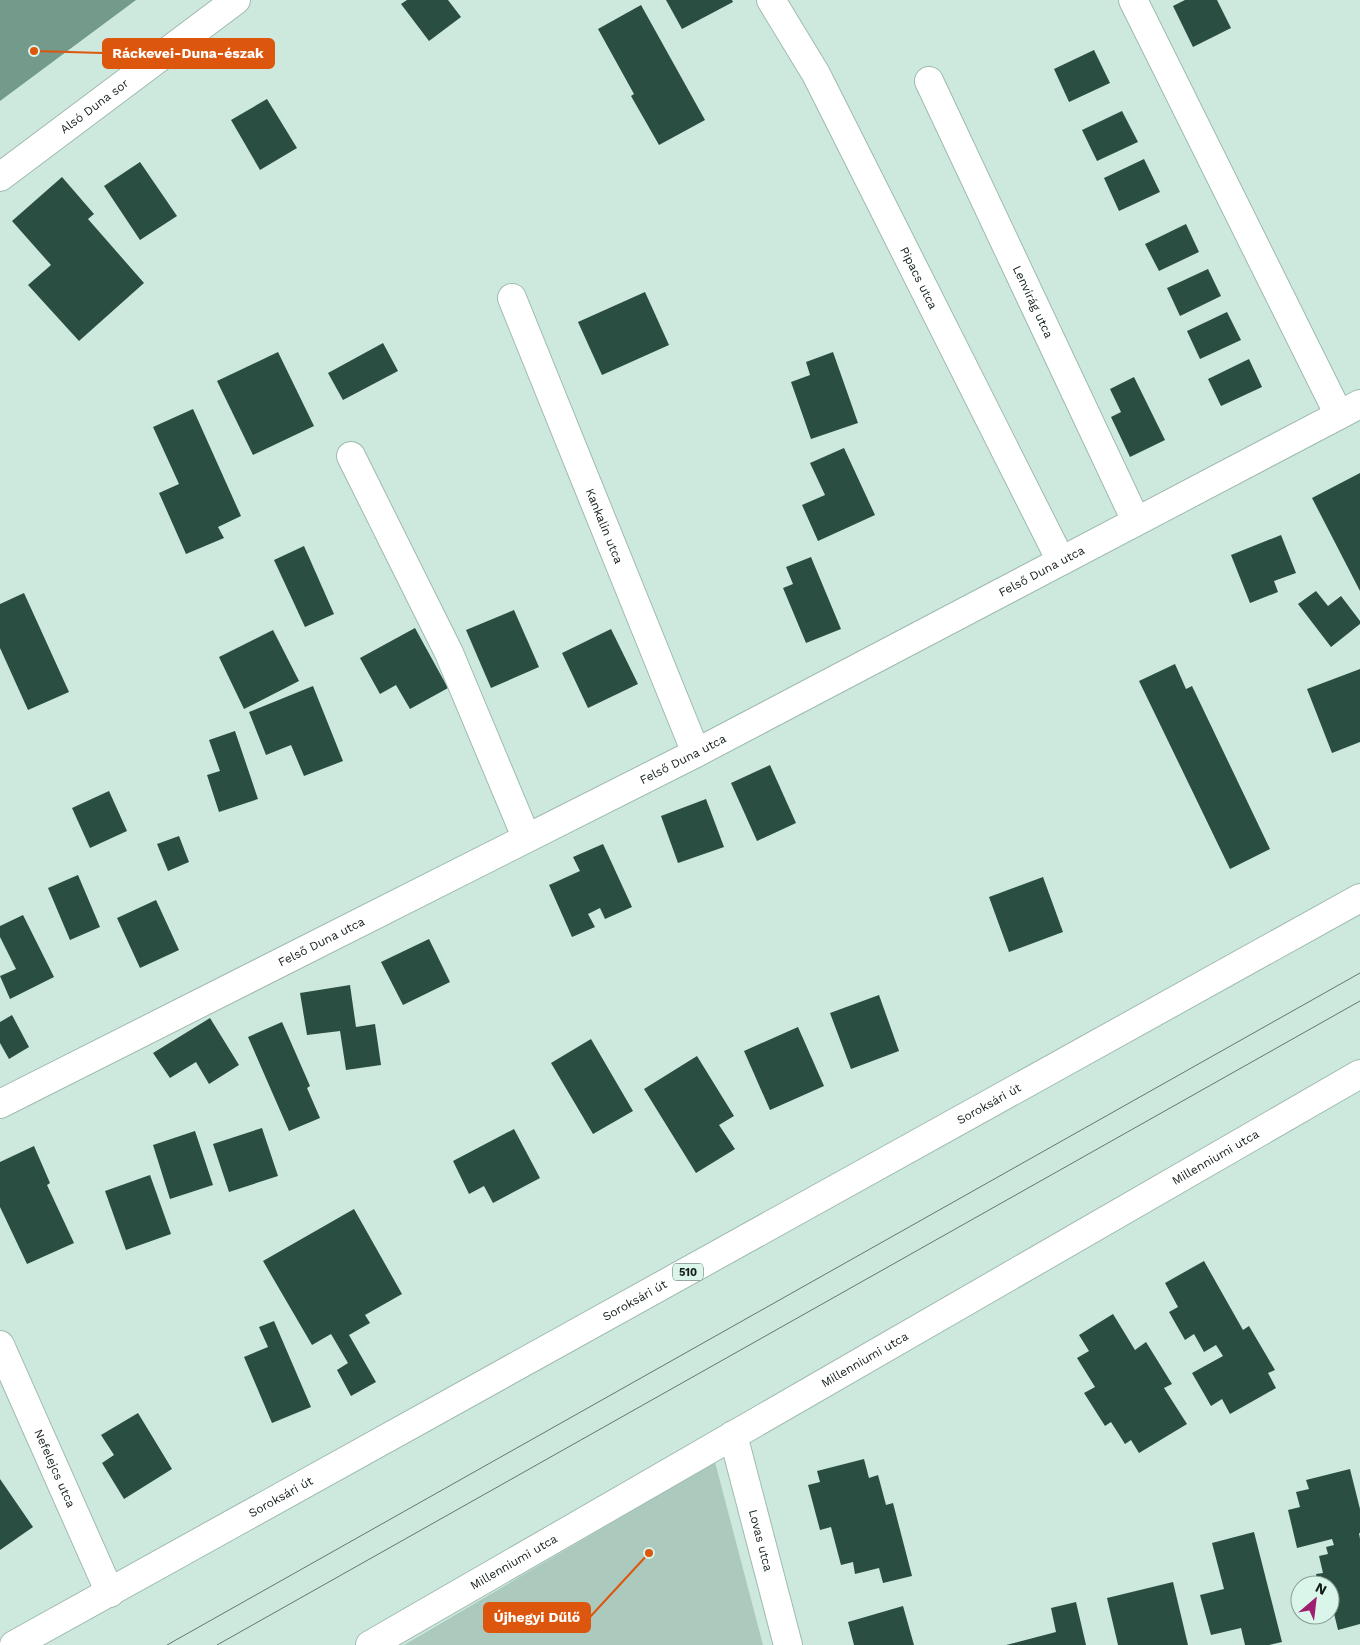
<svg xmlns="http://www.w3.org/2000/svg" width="1360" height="1645" font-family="'Work Sans',sans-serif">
  <rect width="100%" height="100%" fill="#cde9dd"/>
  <path fill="#abc9bd" d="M715,1462L763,1645H404Z"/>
  <path fill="#749a8b" d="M0,0H136L0,101Z"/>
  <g fill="#2a4e41">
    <path d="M407,0H448L461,17L429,41L401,4Z"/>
    <path d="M666,0H732L733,2L682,29Z"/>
    <path d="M1185,0H1217L1231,28L1193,47L1173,6Z"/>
    <path d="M641,5L705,120L659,145L631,96L634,94L598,29Z"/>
    <path d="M1094,50L1110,83L1069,102L1054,69Z"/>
    <path d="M267,99L297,148L260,170L231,120Z"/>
    <path d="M1122,111L1138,142L1097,161L1082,130Z"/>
    <path d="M1144,159L1160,192L1119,211L1104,178Z"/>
    <path d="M140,162L177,216L140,240L104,186Z"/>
    <path d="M62,177L94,214L88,219L144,283L79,341L28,285L51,265L12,221Z"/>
    <path d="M1186,224L1199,252L1159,271L1145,244Z"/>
    <path d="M1208,269L1221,296L1180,316L1167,288Z"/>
    <path d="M645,292L669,345L602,375L578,322Z"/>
    <path d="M1227,312L1241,340L1200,359L1187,331Z"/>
    <path d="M383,343L398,371L343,400L328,373Z"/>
    <path d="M278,352L314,426L253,455L217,381Z"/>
    <path d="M833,352L858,423L811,439L791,382L810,375L806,362Z"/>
    <path d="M1249,359L1262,387L1221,406L1208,379Z"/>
    <path d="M1134,377L1165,440L1130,457L1111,417L1121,412L1110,389Z"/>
    <path d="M193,409L241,516L218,527L224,538L186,554L159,493L179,484L153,427Z"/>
    <path d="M844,448L875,515L818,541L802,505L825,495L810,463Z"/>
    <path d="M1360,473V591L1312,498Z"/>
    <path d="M1281,535L1296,573L1274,581L1278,592L1250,603L1231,555Z"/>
    <path d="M304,546L334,614L305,627L274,560Z"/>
    <path d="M811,557L841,629L806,643L783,588L793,584L786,567Z"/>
    <path d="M1316,591L1328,606L1341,596L1360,621V624L1331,647L1298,604Z"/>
    <path d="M24,593L69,692L28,710L0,648V604Z"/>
    <path d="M514,610L539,667L491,688L466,630Z"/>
    <path d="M415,628L448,688L410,709L396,685L380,694L360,658Z"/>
    <path d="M611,629L638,684L588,708L562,653Z"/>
    <path d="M273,630L299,681L244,709L219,657Z"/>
    <path d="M1175,664L1186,689L1192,686L1270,849L1230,869L1139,681Z"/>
    <path d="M1360,669V742L1332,753L1307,689Z"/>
    <path d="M313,686L343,761L304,776L291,745L266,755L249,712Z"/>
    <path d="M235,731L258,799L219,812L207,775L220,771L209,740Z"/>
    <path d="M770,765L796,823L757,841L731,783Z"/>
    <path d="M109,791L127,831L90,848L72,808Z"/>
    <path d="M706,799L724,847L678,863L661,816Z"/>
    <path d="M179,836L189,862L168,871L157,844Z"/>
    <path d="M603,844L632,907L605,919L600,908L588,914L595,927L572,937L549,885L580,871L573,857Z"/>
    <path d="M78,875L100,927L70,940L48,888Z"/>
    <path d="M1043,877L1063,932L1009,952L989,897Z"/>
    <path d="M156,900L179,950L140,968L117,918Z"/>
    <path d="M23,915L54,977L10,999L0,976L16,969L0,937V926Z"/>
    <path d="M429,939L450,982L403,1005L381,962Z"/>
    <path d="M350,985L356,1027L375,1024L381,1065L346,1070L340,1031L307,1035L300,993Z"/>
    <path d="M879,995L899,1051L851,1069L830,1013Z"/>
    <path d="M12,1015L29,1047L9,1059L0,1043V1022Z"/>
    <path d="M210,1018L239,1065L209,1084L196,1062L170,1078L153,1053Z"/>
    <path d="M282,1022L310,1086L307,1088L320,1118L289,1131L248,1037Z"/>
    <path d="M798,1027L824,1086L770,1110L744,1051Z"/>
    <path d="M591,1039L633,1111L593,1134L551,1063Z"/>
    <path d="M697,1056L734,1116L719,1125L735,1149L696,1173L644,1089Z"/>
    <path d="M262,1128L278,1176L229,1192L213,1144Z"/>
    <path d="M514,1129L540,1178L493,1203L484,1186L469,1194L453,1161Z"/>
    <path d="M195,1131L213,1185L170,1199L153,1145Z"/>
    <path d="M34,1146L50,1183L47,1185L74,1243L27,1264L0,1207V1162Z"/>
    <path d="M150,1175L171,1234L126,1250L105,1191Z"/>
    <path d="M354,1209L402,1294L365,1315L370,1323L349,1335L376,1382L351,1396L337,1370L348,1363L331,1334L312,1345L263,1261Z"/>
    <path d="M1204,1261L1243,1330L1249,1326L1275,1370L1268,1373L1276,1388L1230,1414L1222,1399L1211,1406L1192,1373L1223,1356L1216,1345L1204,1352L1194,1334L1185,1340L1169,1312L1178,1307L1165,1283Z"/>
    <path d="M1113,1314L1135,1350L1146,1342L1172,1384L1164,1388L1187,1424L1139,1453L1131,1440L1125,1444L1111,1422L1105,1426L1084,1393L1095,1387L1077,1358L1089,1351L1079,1335Z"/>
    <path d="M274,1321L311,1407L272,1423L244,1357L268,1347L259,1327Z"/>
    <path d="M138,1413L172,1469L124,1499L102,1463L114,1455L101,1435Z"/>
    <path d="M864,1459L869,1478L878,1475L886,1505L893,1503L912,1576L883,1583L879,1568L855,1574L853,1562L841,1565L831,1527L820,1530L808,1485L820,1482L817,1471Z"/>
    <path d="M1350,1469L1360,1509V1533H1359L1360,1539V1624L1338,1630L1332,1605H1330V1585H1318L1316,1574L1323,1573L1319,1556L1328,1554L1326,1547L1334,1545L1332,1539L1297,1548L1288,1510L1300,1507L1296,1492L1309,1489L1306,1480Z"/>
    <path d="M0,1479L33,1527L0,1550Z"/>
    <path d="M1254,1532L1282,1642L1269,1645H1245L1241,1628L1211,1635L1200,1595L1224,1589L1212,1543Z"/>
    <path d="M1173,1582L1188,1645H1118L1107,1598Z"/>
    <path d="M1076,1602L1086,1645H1006L1056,1632L1051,1608Z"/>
    <path d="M903,1606L914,1645H854L848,1622Z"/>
  </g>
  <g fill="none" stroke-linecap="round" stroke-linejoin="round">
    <defs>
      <g id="minor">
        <path id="s1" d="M771,0L816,74L1061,561"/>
        <path d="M1133,0L1339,415"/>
        <path id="s2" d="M929,81L1136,521"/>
        <path id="s3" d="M0,177L236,0"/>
        <path id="s4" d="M512,298L696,753"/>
        <path d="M351,456L449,653L526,837"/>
        <path id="s5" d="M0,1104L696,753L1360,404"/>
        <path id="s6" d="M0,1345L110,1593"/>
        <path id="s7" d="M733,1435L788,1645"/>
        <path id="s8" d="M370,1645L1360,1074"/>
      </g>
      <g id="primary">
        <path id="s9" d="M14,1645L1360,898"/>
      </g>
    </defs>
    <use href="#minor" stroke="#9fbaaf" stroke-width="30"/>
    <use href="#primary" stroke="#9fbaaf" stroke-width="30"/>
    <use href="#minor" stroke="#fff" stroke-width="28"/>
    <use href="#primary" stroke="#fff" stroke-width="28"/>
    <g stroke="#657770" stroke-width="1">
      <path d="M167,1645L1360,973"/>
      <path d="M217,1645L1360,1001"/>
    </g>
  </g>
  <g text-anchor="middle" stroke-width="5" stroke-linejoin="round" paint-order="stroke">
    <rect fill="#daf6ea" stroke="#4f5f58" stroke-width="1" x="673" y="1263.5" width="30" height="17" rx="4"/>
    <g font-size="11" font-weight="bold" fill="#131e1a">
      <text x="688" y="1276">510</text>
    </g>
    <g font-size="12" fill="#131e1a" stroke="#daf6ea">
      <text dy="4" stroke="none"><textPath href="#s3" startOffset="118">Alsó Duna sor</textPath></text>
      <text dy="4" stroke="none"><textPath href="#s1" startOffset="315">Pipacs utca</textPath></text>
      <text dy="4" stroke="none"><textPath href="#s2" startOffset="244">Lenvirág utca</textPath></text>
      <text dy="4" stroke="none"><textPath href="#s4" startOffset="246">Kankalin utca</textPath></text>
      <text dy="4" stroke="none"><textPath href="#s5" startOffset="1170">Felső Duna utca</textPath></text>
      <text dy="4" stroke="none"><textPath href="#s5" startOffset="765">Felső Duna utca</textPath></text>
      <text dy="4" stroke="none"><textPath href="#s5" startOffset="360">Felső Duna utca</textPath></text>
      <text dy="4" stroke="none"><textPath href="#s9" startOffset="1115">Soroksári út</textPath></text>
      <text dy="4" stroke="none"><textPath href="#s8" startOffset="976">Millenniumi utca</textPath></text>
      <text dy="4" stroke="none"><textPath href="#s9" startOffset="710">Soroksári út</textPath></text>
      <text dy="4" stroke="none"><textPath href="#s8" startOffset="571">Millenniumi utca</textPath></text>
      <text dy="4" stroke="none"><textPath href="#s6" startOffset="135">Nefelejcs utca</textPath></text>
      <text dy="4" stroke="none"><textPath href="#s9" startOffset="305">Soroksári út</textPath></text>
      <text dy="4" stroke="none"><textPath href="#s7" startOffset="109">Lovas utca</textPath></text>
      <text dy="4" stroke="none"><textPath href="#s8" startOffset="166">Millenniumi utca</textPath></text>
    </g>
  </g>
  <path fill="none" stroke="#dd560d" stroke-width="2" d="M34 51L103 53M649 1553L590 1617"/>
  <g fill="#dd560d" stroke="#daf6ea" stroke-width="2">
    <circle cx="34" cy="51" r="5"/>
    <circle cx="649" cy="1553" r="5"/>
  </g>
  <g fill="#dd560d" stroke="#dd560d" stroke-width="2">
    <rect x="103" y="39" width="171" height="29" rx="5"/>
    <rect x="484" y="1603" width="106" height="29" rx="5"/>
  </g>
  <g font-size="14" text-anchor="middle" font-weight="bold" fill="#fff">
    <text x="188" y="58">Ráckevei-Duna-észak</text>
    <text x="537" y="1622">Újhegyi Dűlő</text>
  </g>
  <g transform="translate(1315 1600) rotate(28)"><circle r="24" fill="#daf6ea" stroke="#8aa097"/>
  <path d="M0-4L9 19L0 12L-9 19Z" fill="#a01e6f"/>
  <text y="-8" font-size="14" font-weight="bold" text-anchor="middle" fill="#131e1a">N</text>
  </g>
</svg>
